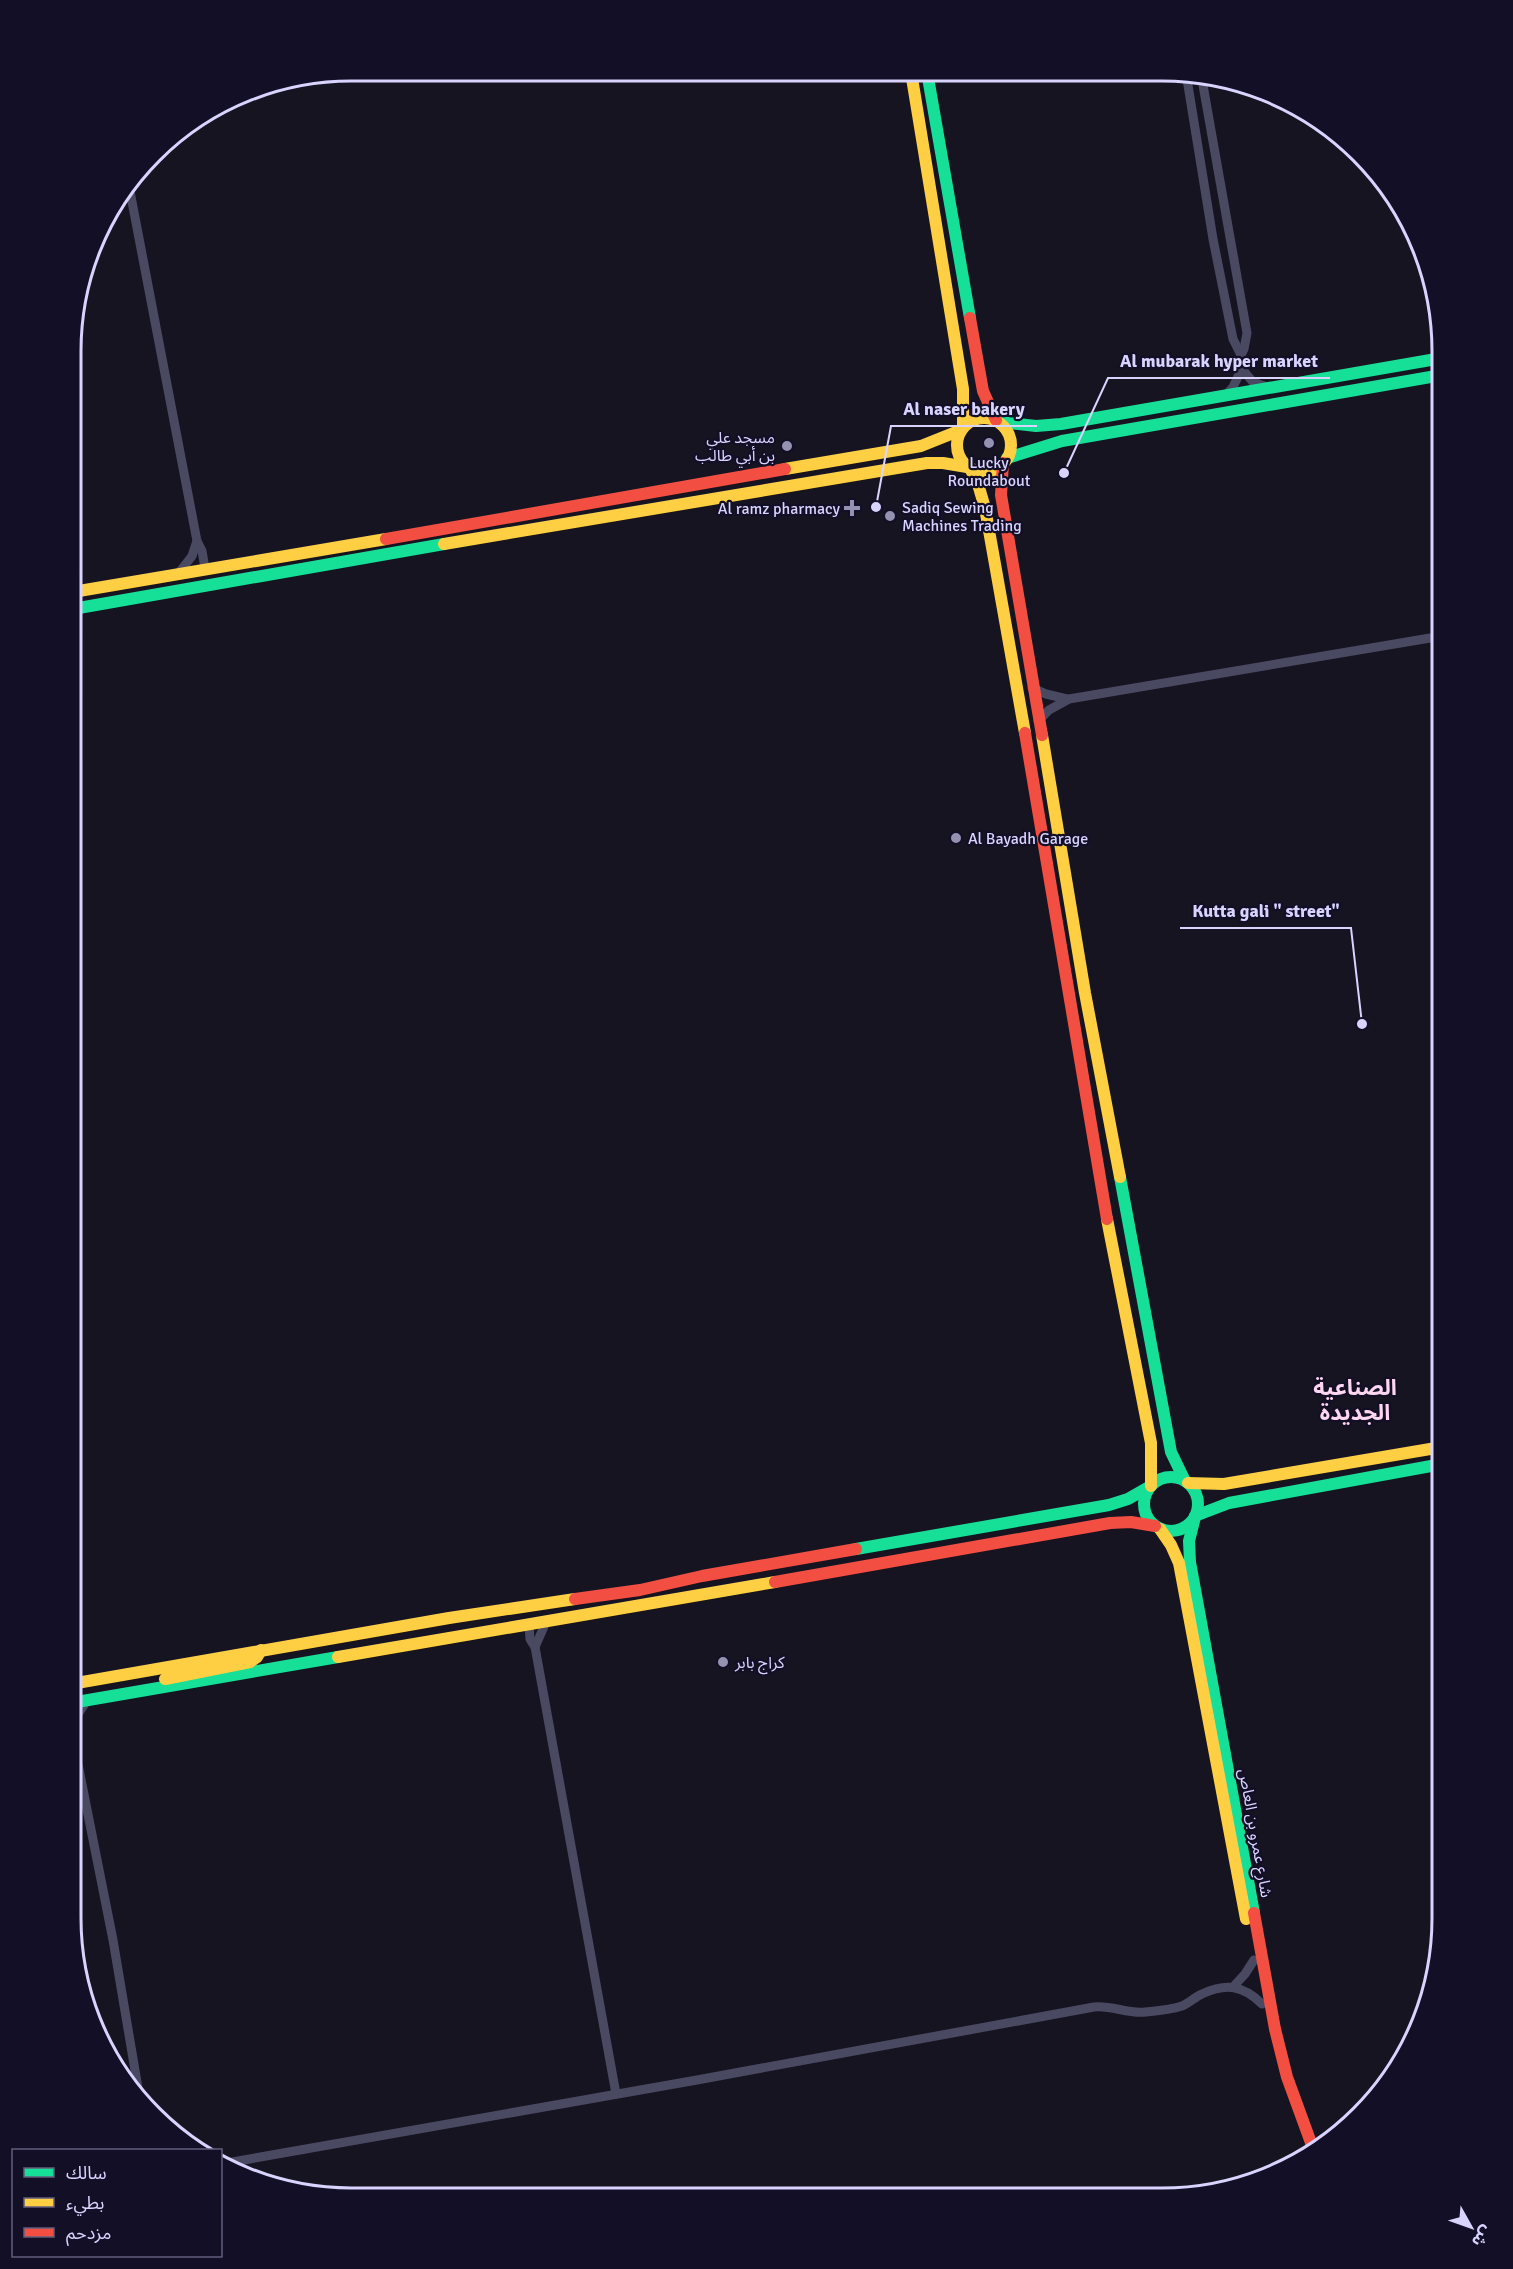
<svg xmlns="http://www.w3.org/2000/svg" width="1513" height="2269" font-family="Signika,'Noto Sans Arabic',sans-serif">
  <rect width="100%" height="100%" fill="#161421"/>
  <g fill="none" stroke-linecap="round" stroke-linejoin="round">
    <g stroke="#4a4962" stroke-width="9">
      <path d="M1186,73L1213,239L1233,339L1241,355L1242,368L1247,375L1253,382L1267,387"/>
      <path d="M1201,74L1247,333L1244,349L1241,355"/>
      <path d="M129,186L197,541L202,551L205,568"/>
      <path d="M1225,396L1233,387L1242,368"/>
      <path d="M178,574L192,556L197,541"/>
      <path d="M1032,688L1046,694L1067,699"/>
      <path d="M1038,721L1049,710L1069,699L1442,636"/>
      <path d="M529,1625L530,1639L535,1647L616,2094"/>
      <path d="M535,1647L546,1622"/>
      <path d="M71,1729L113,1940L140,2100"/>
      <path d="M72,1731L78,1714L88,1699"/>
      <path d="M1233,1987L1245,1974L1254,1960"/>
      <path d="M221,2164L697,2080L1094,2007C1112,2005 1127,2014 1145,2012C1157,2011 1170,2010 1182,2006C1189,2003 1195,1997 1202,1994C1226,1983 1243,1985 1262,2004"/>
    </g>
    <g stroke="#16e098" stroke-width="12">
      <path d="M927,72L970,318"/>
      <path d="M999,422L1036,426L1061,424L1442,358"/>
      <path d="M1007,458L1062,441L1442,375"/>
      <path d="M73,609L444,544"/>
      <path d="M1120,1177L1171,1452L1185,1481"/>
      <circle cx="1171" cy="1504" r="27"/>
      <path d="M1195,1516L1229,1503L1442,1464"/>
      <path d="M1195,1517L1189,1541L1190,1562L1254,1913"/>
      <path d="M856,1549L1109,1505L1128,1499L1149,1487"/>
      <path d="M71,1703L338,1657"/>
    </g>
    <g stroke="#ffcf43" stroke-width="12">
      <path d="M911,72L963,389V427"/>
      <circle cx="984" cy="445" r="27"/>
      <path d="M970,468L978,484L985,508L1025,733"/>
      <path d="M785,469L921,446L961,430"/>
      <path d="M444,544L927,463H943L967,467"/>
      <path d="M73,592L386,539"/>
      <path d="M1042,735L1085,993L1120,1177"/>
      <path d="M1107,1219L1151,1443V1486"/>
      <path d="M1188,1483L1224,1484L1442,1447"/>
      <path d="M1160,1529L1171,1545L1179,1563L1246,1919"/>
      <path d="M338,1657L775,1582"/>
      <path d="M165,1679L250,1662L257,1657L261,1650"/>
      <path d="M71,1684L449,1618L575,1599"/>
    </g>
    <g stroke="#f24e42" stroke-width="12">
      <path d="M970,318L983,391L996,420"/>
      <path d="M1003,463L1001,495L1042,735"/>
      <path d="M386,539L785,469"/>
      <path d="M1025,733L1107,1219"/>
      <path d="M775,1582L1110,1523L1131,1522L1155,1526"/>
      <path d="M575,1599L640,1590L702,1576L856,1549"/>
      <path d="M1254,1913L1275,2029L1287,2077L1314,2151"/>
    </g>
  </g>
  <g fill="#9591b1" stroke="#130f26" stroke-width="2">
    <circle cx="989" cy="443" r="6"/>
    <circle cx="787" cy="446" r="6"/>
    <path d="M849 499h6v6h6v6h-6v6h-6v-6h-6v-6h6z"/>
    <circle cx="890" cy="516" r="6"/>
    <circle cx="956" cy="838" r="6"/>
    <circle cx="723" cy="1662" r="6"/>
  </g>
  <g text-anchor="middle" stroke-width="4.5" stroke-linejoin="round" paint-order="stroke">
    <g font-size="16" fill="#d9d4ff" stroke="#130f26" text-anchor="start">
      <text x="775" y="443" text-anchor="end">مسجد علي<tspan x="775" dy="18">بن أبي طالب</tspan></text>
      <text x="989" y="468" text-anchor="middle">Lucky<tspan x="989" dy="18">Roundabout</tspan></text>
      <text x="902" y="513">Sadiq Sewing<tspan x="902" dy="18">Machines Trading</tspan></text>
      <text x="840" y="514" text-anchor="end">Al ramz pharmacy</text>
      <text x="968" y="844">Al Bayadh Garage</text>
      <text x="735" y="1668">كراج بابر</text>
    </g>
    <g font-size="16" fill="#d9d4ff" stroke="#130f26">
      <text transform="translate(1256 1833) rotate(80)" y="6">شارع عمرو بن العاص</text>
    </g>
    <g font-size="22" font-weight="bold" fill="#ffd6f0" stroke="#130f26">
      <text x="1355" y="1395">الصناعية<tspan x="1355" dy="25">الجديدة</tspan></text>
    </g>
  </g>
  <path d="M0 0H1513V2269H0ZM351 81H1162A270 270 0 0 1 1432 351V1918A270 270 0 0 1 1162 2188H351A270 270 0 0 1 81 1918V351A270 270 0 0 1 351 81Z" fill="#130f26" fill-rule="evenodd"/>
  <path fill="none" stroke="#d9d4ff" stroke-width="3" d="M351 81H1162A270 270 0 0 1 1432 351V1918A270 270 0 0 1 1162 2188H351A270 270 0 0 1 81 1918V351A270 270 0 0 1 351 81Z"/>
  <path fill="none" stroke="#d9d4ff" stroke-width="2" d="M1064 473L1108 378H1330M876 507L891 426H1037M1362 1024L1351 928H1180"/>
  <g fill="#d9d4ff" stroke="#130f26" stroke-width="2">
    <circle cx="1064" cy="473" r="6"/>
    <circle cx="876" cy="507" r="6"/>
    <circle cx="1362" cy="1024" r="6"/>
  </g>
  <g font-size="18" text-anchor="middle" font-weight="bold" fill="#d9d4ff" stroke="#130f26" stroke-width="4.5" stroke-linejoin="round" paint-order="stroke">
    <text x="1219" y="367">Al mubarak hyper market</text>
    <text x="964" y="415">Al naser bakery</text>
    <text x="1266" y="917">Kutta gali " street"</text>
  </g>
  <rect x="12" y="2149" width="210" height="108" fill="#130f26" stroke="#625e7d" stroke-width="1.5"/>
  <rect x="24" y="2168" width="30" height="9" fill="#16e098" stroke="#625e7d" stroke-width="1.5"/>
  <text x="66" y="2179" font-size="18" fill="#d9d4ff">سالك</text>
  <rect x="24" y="2198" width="30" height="9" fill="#ffcf43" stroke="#625e7d" stroke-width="1.5"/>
  <text x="66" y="2209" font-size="18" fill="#d9d4ff">بطيء</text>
  <rect x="24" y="2228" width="30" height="9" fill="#f24e42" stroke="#625e7d" stroke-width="1.5"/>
  <text x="66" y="2239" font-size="18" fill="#d9d4ff">مزدحم</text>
  <g transform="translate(1471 2227) rotate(130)" stroke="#130f26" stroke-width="4.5" paint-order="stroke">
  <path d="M0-4.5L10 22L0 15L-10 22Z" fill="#d9d4ff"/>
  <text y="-9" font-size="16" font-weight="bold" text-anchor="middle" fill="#d9d4ff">ش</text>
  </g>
</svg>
